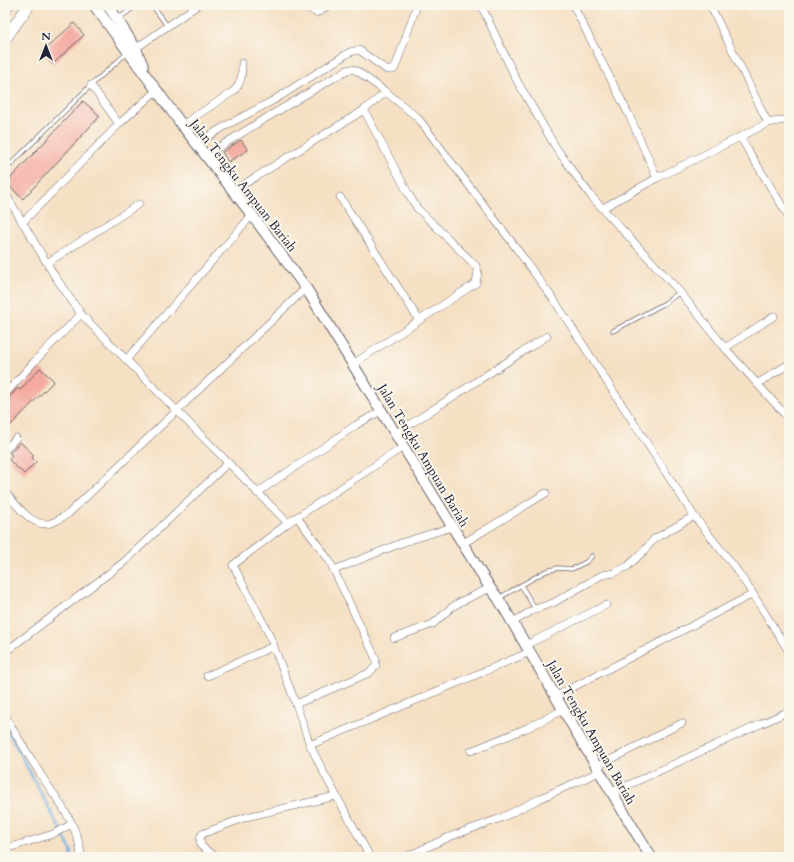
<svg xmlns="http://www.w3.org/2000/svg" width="794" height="862" font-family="Cardo,serif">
  <rect width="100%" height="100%" fill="#fbf7ec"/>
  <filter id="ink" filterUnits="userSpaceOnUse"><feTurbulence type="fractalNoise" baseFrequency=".025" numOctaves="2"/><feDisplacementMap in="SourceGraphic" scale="8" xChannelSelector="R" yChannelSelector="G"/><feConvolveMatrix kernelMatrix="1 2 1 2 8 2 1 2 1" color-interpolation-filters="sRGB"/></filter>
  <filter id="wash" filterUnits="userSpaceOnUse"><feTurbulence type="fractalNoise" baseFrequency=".012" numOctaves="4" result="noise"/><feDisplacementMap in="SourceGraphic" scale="16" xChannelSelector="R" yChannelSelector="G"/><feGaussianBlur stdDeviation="0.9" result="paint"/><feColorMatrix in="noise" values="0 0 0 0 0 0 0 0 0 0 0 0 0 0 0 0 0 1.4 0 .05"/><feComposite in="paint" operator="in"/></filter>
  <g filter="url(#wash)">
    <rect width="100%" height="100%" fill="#f5e0c4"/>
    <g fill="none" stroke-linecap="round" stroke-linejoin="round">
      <path stroke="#70b2e5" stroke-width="2.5" d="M5,725L72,852L71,857"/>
    </g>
    <g id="blocks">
      <g fill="#f4aaa1">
        <path d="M74,23L84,35L53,64L42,52Z"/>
        <path d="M83,101L100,116L23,199L6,183Z"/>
        <path d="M241,140L248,150L228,162L222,152Z"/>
        <path d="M40,368L54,381L10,426L5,421V402L18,388L20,390Z"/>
        <path d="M20,442L34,455L32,458L36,462L24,474L9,460L12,456L10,453Z"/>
      </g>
    </g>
  </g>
  <g filter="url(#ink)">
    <use href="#blocks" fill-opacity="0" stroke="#6c646b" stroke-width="1"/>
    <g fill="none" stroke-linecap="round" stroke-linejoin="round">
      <defs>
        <g id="service">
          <path d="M152,5L168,27"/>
          <path d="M118,19L137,5"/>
          <path d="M5,170L91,85L127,53"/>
          <path d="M613,331L665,303L680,292"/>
          <path d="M521,585L535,609"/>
          <path d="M499,598L546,571L558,568L572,569L586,562L592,556"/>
        </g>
        <g id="minor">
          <path d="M307,5C317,17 318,13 329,5"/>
          <path d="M481,5L516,79L555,146L571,169L591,196L680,292L725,348L789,419"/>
          <path d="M573,5L630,117L657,178"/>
          <path d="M710,5L768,123"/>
          <path d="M132,51L198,5"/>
          <path d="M91,85L119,124"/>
          <path d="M182,125L234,91C242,82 242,75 242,63"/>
          <path d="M740,137L789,217"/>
          <path d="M196,144L227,125L274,100L350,52L359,50L387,70H393L395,68L417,5"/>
          <path d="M205,156L261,121L347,70L352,69L357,71L386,92"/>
          <path d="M233,191L364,110L386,92L418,118L511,241L556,303L694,516L733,565L753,594L789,652"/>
          <path d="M5,193L54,275L81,314L288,523"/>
          <path d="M340,197L419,320"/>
          <path d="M603,208L657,178L740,137L768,123L789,119"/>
          <path d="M22,223L119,124L157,90"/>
          <path d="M47,263L139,204"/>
          <path d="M725,348L774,316"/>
          <path d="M126,360L252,215"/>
          <path d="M353,364L476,283L478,272L476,266L417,208L408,193L364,110"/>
          <path d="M757,384L789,364"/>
          <path d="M5,394L34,362L81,314"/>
          <path d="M395,434L547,336"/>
          <path d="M403,447L288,523L233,565L268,632L296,704L310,745L530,652"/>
          <path d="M5,450L16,438"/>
          <path d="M5,492C16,504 33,529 51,523C57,521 62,517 68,514L306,288"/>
          <path d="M257,493L356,425L381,411"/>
          <path d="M462,544L546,493"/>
          <path d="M334,570L404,542L452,527"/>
          <path d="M513,622L535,609L553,603L602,575L614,573L628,566L643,552L654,539L694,516"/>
          <path d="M394,638L433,624L452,607L462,601L490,588"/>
          <path d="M526,645L606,605"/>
          <path d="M5,652L124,562L228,463"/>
          <path d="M207,676L274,646"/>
          <path d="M556,696L753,594"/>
          <path d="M296,704L369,673L376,666V659L329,560L297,517"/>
          <path d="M5,715C16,736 29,755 41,775C57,799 80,828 81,857"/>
          <path d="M310,745L325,775L370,857"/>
          <path d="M471,751L527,728L563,710"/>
          <path d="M596,767L682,723"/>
          <path d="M611,793L789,711"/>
          <path d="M5,849L53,834L72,824"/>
          <path d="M216,857L201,846L200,839L202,834L246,817L336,796"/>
          <path d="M406,857L449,837L501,818L541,798L599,772"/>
          <path d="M777,857L789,854"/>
        </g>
        <g id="secondary">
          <path d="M94,5L182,125L252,215L306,288L490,588L498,598C550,685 598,772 651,857"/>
          <path d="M108,5L136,49L143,66"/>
        </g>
        <g id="primary">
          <path d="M5,10L7,5"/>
          <path d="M5,39L29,5"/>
        </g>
      </defs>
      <use href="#service" stroke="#6c646b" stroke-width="5"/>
      <use href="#minor" stroke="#6c646b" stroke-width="8"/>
      <use href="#secondary" stroke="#6c646b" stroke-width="12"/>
      <use href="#primary" stroke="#6c646b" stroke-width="12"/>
      <use href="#service" stroke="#fff" stroke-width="3.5"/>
      <use href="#minor" stroke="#fff" stroke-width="7"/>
      <use href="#secondary" stroke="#fff" stroke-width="10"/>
      <use href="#primary" stroke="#fff" stroke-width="11"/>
    </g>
  </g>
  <g text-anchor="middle" stroke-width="4" stroke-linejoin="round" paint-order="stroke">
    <g font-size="13" fill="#22223b" stroke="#fbf7ec">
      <text transform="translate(244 185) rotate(52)" y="5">Jalan Tengku Ampuan Bariah</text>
      <text transform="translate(424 455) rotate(59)" y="5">Jalan Tengku Ampuan Bariah</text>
      <text transform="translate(592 732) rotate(60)" y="5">Jalan Tengku Ampuan Bariah</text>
    </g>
  </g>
  <rect width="794" height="862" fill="none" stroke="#fbf7ec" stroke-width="20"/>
  <g transform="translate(46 46)" stroke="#fbf7ec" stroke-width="3" paint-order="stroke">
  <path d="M0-3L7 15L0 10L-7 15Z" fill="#22223b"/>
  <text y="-6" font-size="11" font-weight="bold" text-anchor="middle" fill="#22223b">N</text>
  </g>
</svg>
